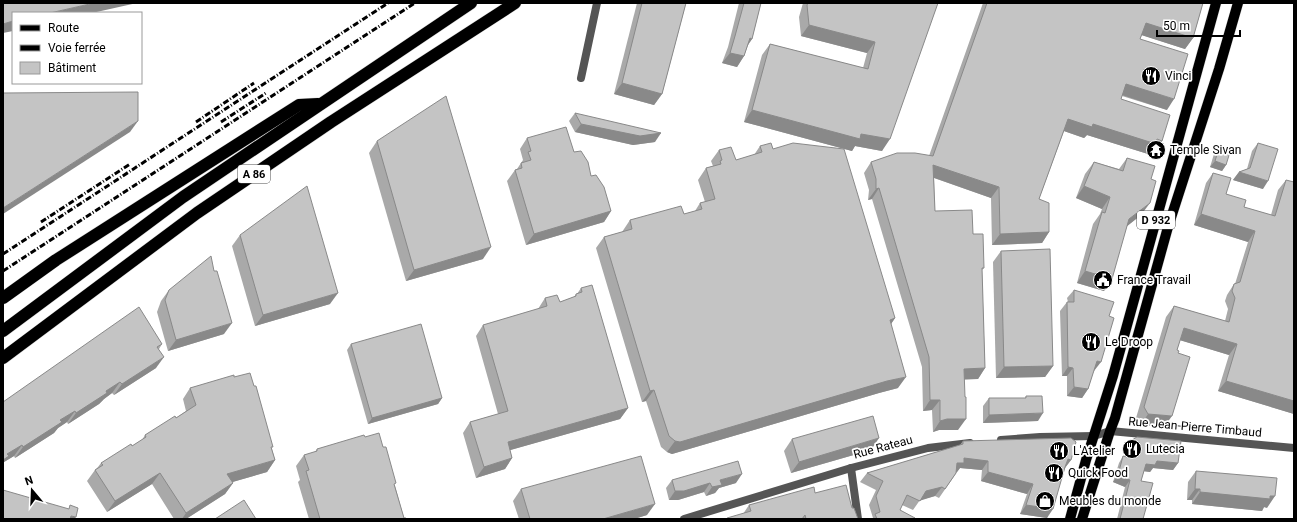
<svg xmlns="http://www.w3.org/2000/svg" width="1297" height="522" font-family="Roboto,sans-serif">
  <rect width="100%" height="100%" fill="#fff"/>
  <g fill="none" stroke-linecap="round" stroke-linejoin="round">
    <defs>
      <g id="primary">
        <path d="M1070,519L1086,460L1113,376L1216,3"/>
        <path d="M1082,519L1110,431L1115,418L1168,227L1219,69L1238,3"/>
      </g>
      <g id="motorway">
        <path d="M3,298L56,260L299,105L318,104"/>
        <path d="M3,331L183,197L471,3"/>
        <path d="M3,358L197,213L331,122L515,3"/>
      </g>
    </defs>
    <use href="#primary" stroke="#dbdbdb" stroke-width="11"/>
    <use href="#motorway" stroke="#dbdbdb" stroke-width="13"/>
    <g stroke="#555" stroke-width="8">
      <path d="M581,78L597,3"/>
      <path d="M1094,436L1110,431L1294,448"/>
      <path d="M851,468L858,519"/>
    </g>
    <g stroke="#555" stroke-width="8">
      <path d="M1001,440L1040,437L1094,436"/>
      <path d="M684,519L851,468L928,448L970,443"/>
    </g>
    <use href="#primary" stroke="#000" stroke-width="10"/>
    <use href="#motorway" stroke="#000" stroke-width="12"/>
    <g stroke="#000" stroke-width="3" stroke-dasharray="6 2 1 2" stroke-linecap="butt">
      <path d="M196,122L254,83"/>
      <path d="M221,122L266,93"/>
      <path d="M41,222L130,164"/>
      <path d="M3,254L388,3"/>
      <path d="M3,271L415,3"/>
    </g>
  </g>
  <g fill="#a9a9a9">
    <path d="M637,3H686L662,94L654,105L614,94Z"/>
    <path d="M739,3H761L752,39L748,45L744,56L737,67L722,63L728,47Z"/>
    <path d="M803,3H938L882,151L855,146L852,151L744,122L762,55L770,44L863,68L867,53L801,36L799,17Z"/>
    <path d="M983,3H1203L1193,38L1185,49L1142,35L1140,39L1167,110L1122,96L1121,99L1155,152L1151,150L1148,154L1087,135L1084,138L1064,131L1039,199L1049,232L1042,243L992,245L991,198L934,178L935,211L973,234L984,268L982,270L985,368L978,379H964L958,430H939L933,432L932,410L923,411L922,367L872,199L868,200L869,190L864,173L871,162L929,156Z"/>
    <path d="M575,113L655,142L633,145L575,132L569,121Z"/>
    <path d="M527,138L574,152L591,176L611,211L604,222L526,245L507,181L515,170L517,169L523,160L520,149Z"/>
    <path d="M377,141L483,259L406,281L369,153Z"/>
    <path d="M1258,143L1263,189L1233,180L1239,172L1247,169L1252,151Z"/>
    <path d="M760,146L773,149L895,318L891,324L898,388L879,393L672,454L667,452L661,447L646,401L642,402L596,248L604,237L622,232L630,220L684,214L695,211L700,203L705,202L698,180L706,168L713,166L711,161L719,150L736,160L754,155Z"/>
    <path d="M1219,148L1226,165L1222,171L1210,167L1214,154Z"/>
    <path d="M1127,158L1151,179L1141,215L1127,226L1104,291L1077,283L1093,224L1100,214L1102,209L1076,198L1085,174L1094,162L1119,169Z"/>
    <path d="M1213,173L1226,194L1244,207L1271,215L1278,190L1286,180L1294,414L1218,391L1229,355L1180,340L1177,350L1164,427L1141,425L1136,418L1166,317L1174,306L1225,321L1228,309L1225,301L1227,295L1234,284H1235L1248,242L1194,225L1206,183Z"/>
    <path d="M240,235L330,304L255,326L232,246Z"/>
    <path d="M1001,251L1053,366L1045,377L996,378L993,262Z"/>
    <path d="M581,288L628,408L620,419L510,450L512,458L505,469L476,478L463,433L470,422L498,414L476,336L483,325L538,309L545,298L560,302L574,297L576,294H577Z"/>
    <path d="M169,290L224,334L168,351L157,312L161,301Z"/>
    <path d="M1074,290L1094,371V370L1088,389L1082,398L1067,396V376H1062L1060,311L1067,302H1068L1067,298Z"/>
    <path d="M162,344L159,349L156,368L114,395L112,393L104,399L99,404L68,424L67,422L58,428L54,433L15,458L14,456L4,462L3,402Z"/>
    <path d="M351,344L442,398L438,404L368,424L347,350Z"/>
    <path d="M234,377L272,449L275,460L267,472L232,482L233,483L225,494L186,519H174L152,484L107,512L87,481L95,470L98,467L101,463L132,446L142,440L145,435L176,418L186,411L183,399L190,388Z"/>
    <path d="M1026,396L1038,421L983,423V406L989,398H1025Z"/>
    <path d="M365,437L395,486L404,518L407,519H309L298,482L300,480L296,466L304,455L315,452L317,449Z"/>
    <path d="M792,439L871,450L791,473L784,451Z"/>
    <path d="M1132,440L1178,463L1173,470L1153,468L1150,472L1144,471L1141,481L1143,519H1117L1125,487L1113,482L1119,463L1123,456L1125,457L1128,447Z"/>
    <path d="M963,441L1071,460L1065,468L1047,518L1020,514L1027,494L981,481L982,470L960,468L957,472L939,498L935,496L920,500L913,510L902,505L900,510L914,519H872L873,518L869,505L876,490L860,482L867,473L960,445Z"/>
    <path d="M1196,471L1267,508L1264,507L1262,511L1192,504V500H1187L1188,482Z"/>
    <path d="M672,480L736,483L719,488L715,493L706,496L704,492L678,500H669L666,488Z"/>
    <path d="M521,489L647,515L634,519H519L513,501Z"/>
    <path d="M815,493L852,508L858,519H727L743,514L749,505Z"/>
  </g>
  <g fill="#898989">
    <path d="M94,3H137L92,13H50Z"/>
    <path d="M13,21V31L3,33V24Z"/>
    <path d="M1146,23L1193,38L1185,49L1138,34Z"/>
    <path d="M809,25L875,42L867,53L801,36Z"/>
    <path d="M750,38L752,39L745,49Z"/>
    <path d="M730,53L744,56L737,67L722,63Z"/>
    <path d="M622,83L662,94L654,105L614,94Z"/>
    <path d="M1126,84L1174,99L1167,110L1119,94Z"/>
    <path d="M752,110L861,134L890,139L882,151L855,146L852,151L744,122Z"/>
    <path d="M1068,119L1093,124L1162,141L1155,152L1151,150L1148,154L1087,135L1084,138L1061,130Z"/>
    <path d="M138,121L130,132L3,214V208Z"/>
    <path d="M581,124L661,133L655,142L633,145L575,132Z"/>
    <path d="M1215,161L1226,165L1222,171L1210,167Z"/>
    <path d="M933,165L999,187L991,198L926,175Z"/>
    <path d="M1239,172L1268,181L1263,189L1233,180Z"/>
    <path d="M1084,186L1110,197L1102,209L1076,198Z"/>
    <path d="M879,188L872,199L868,200L876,189Z"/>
    <path d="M1150,203L1141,215L1121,231L1129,219Z"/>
    <path d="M611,211L604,222L526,245L534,234Z"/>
    <path d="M1201,214L1255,231L1248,242L1194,225Z"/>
    <path d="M1049,232L1042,243L992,245L1000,234Z"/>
    <path d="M491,247L483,259L406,281L414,270Z"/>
    <path d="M1085,271L1112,279L1104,291L1077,283Z"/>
    <path d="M338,293L330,304L255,326L263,315Z"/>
    <path d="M895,318L887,330L890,320Z"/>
    <path d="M232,323L224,334L168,351L176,340Z"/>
    <path d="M1184,328L1237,344L1229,355L1176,339Z"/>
    <path d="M164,357L156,368L114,395L122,384Z"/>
    <path d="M1097,361L1101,362L1094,371L1091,370Z"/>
    <path d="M1053,366L1045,377L996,378L1004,367Z"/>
    <path d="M1068,367L1073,368L1067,376H1062Z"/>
    <path d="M985,368L978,379L956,380L964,369Z"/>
    <path d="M906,377L898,388L879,393L672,454L667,452L675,441L887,381Z"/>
    <path d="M1226,381L1294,401V414L1218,391Z"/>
    <path d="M120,382L112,393L104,399L99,404L68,424L76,413L106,391Z"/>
    <path d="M1074,387L1088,389L1082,398L1067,396Z"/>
    <path d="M654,390L646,401L642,402L650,391Z"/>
    <path d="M442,398L438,404L368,424L372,418Z"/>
    <path d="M930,400H940L932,410L923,411Z"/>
    <path d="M628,408L620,419L500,453L508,442Z"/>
    <path d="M75,411L67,422L58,428L54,433L15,458L23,447L60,420Z"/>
    <path d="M1043,413L1038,421L983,423L989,415Z"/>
    <path d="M1148,414L1172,416L1164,427L1141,425Z"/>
    <path d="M947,419H966L958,430H939L933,432L940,421Z"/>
    <path d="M879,438L871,450L791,473L799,462Z"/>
    <path d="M22,445L14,456L4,462L3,464V460L7,454Z"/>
    <path d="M512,458L505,469L476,478L484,467Z"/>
    <path d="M964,458L988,461L982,470L960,468L957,472H951L957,463Z"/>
    <path d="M1068,459L1071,460L1064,469Z"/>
    <path d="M275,460L267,472L219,486L227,474Z"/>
    <path d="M1157,461L1178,463L1173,470L1153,468L1150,472L1142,471L1146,464Z"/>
    <path d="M988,472L1033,484L1027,494L981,481Z"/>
    <path d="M160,473L152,484L107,512L115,501Z"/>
    <path d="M742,474L736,483L719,488L715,493L706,496L712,487L720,480Z"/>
    <path d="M1118,475L1130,480L1125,487L1113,482Z"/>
    <path d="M233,483L225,494L186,519H182L186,513Z"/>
    <path d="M710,483L704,492L678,500H669L675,491Z"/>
    <path d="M942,487L935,496L919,501L926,491Z"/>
    <path d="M1195,489H1200L1192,500H1187Z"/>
    <path d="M1200,492L1275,496L1267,508L1264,507L1262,511L1192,504Z"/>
    <path d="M655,504L647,515L634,519H603Z"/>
    <path d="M1026,505L1053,509L1047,518L1020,514Z"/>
    <path d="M71,516L76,517L74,519H69Z"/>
  </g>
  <g fill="#c4c4c4" stroke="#898989">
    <path d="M3,3H94L50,13H13V21L3,24Z"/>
    <path d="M642,3H686L662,94L622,83Z"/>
    <path d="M744,3H761L752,39L750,38L744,56L730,53L735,36Z"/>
    <path d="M808,3H938L890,139L861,134L860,139L752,110L770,44L868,69L875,42L809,25L807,5Z"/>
    <path d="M987,3H1203L1193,38L1146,23L1140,39L1188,54L1174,99L1126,84L1121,99L1170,115L1162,141L1157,139L1156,144L1093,124L1092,127L1068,119L1039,199L1049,203V232L1000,234L999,187L933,165L935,211L972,210L973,234H983L984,268H982L985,368L964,369L965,397H966V419H947L940,421V400H930L929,357L879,188L876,189V179L871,162L897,153H915L933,156Z"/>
    <path d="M138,92V121L3,208V93Z"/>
    <path d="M446,96L491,247L414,270L377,141Z"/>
    <path d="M575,113L661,133L640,136L581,124Z"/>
    <path d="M566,127L574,152L581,151L588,162L591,176L596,175L604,187L611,211L534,234L515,170L522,168L521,163L531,160L528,152L531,151L527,138Z"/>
    <path d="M771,143L773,149L793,143L844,149L895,318L890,320L906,377L887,381L680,442L675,441L669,436L654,390L650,391L604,237L632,229L630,220L681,206L684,214L702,209L700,203L715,199L706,168L721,164L720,161L722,160L719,150L731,147L736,160L762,152L760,146Z"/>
    <path d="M1258,143L1278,149L1268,181L1239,172L1250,168Z"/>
    <path d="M1219,148L1230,152L1226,165L1215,161Z"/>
    <path d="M1127,158L1155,166L1151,179L1156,181L1150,203L1129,219L1112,279L1085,271L1102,212L1105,213L1110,197L1084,186L1094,162L1123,171Z"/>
    <path d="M1213,173L1231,178L1226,194L1246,200L1244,207L1275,216L1286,180L1294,182V401L1226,381L1237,344L1184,328L1177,350L1179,351L1178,353L1190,357L1172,416L1148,414L1144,407L1174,306L1229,322L1235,298L1232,291L1234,284L1240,282L1255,231L1201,214Z"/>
    <path d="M307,186L338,293L263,315L240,235Z"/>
    <path d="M1050,249L1053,366L1004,367L1001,251Z"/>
    <path d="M211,256L214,271H217L232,323L176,340L165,300L169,290Z"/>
    <path d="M592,285L628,408L508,442L512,458L484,467L470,422L508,411L483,325L547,306L545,298L557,295L560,302L576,296V294L582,292L581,288Z"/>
    <path d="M1074,290L1114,302L1109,316L1114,318L1101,362L1097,361L1088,389L1074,387L1073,368L1068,367L1067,302H1074Z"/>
    <path d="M139,307L162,344L157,347L164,357L122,384L120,382L106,391L107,393L76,413L75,411L60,420L62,422L23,447L22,445L7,454L9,456L3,460V402Z"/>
    <path d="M421,324L442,398L372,418L351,344Z"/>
    <path d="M250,373L254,386H256L273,447H271L275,460L227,474L233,483L186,513L160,473L115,501L95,470L103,465L101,463L131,444L132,446L146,437L145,435L175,416L176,418L196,405L190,388L234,375V377Z"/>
    <path d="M1026,396H1042L1043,413L989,415V398H1026Z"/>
    <path d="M873,416L879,438L799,462L792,439Z"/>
    <path d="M379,433L383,447H386L396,483L394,484L404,518H406L407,519H320L306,471L309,470L304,455L317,451V449L364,435L365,437Z"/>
    <path d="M1137,437L1181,441L1178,463L1157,461L1155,465L1146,464L1141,481L1153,483L1143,519H1120L1130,480L1118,475L1123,456L1127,457L1132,440Z"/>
    <path d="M1071,438L1076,442L1071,460L1068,459L1065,467L1053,509L1026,505L1033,484L988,472V461L964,458V463H957L956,473L945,489L942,487L926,491L920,501L907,495L900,510L915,518L913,519H877L875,514L880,512L876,496L883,481L867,473L963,444V441Z"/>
    <path d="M641,456L655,504L603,519H530L521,489Z"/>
    <path d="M738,461L742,474L720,480L722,485L712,487L710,483L684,491H675L672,480Z"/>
    <path d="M1196,471L1277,478L1275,496H1270V499L1200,492V489H1195Z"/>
    <path d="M846,485L852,508H854L858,519H806L805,515L802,519H727V518L751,511L749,505L814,487L815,493Z"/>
    <path d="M3,490L69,509L70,505L78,508L76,517L71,516L70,519H3Z"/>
    <path d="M244,500L256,519H215Z"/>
  </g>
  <defs>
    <symbol id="restaurant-disc" viewBox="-11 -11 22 22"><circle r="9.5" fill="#000" stroke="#fff"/><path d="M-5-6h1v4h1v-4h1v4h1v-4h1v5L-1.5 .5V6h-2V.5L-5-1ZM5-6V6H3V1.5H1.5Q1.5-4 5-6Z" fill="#fff"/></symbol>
    <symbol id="temple-disc" viewBox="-11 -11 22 22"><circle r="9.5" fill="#000" stroke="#fff"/><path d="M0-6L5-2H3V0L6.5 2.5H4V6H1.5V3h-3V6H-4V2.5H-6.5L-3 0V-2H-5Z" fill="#fff"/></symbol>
    <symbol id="civic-disc" viewBox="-11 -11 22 22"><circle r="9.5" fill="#000" stroke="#fff"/><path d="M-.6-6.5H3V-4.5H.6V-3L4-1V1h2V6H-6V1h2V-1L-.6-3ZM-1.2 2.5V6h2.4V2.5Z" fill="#fff"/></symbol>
    <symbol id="shop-disc" viewBox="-11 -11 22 22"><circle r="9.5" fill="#000" stroke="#fff"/><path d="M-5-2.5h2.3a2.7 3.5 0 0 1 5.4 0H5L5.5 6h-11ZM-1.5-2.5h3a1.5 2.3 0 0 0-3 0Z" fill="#fff"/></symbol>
  </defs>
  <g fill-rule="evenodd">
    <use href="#restaurant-disc" x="1140" y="65" width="22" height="22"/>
    <use href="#temple-disc" x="1145" y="139" width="22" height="22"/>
    <use href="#civic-disc" x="1092" y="269" width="22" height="22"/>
    <use href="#restaurant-disc" x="1080" y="331" width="22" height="22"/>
    <use href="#restaurant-disc" x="1121" y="438" width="22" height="22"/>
    <use href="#restaurant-disc" x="1048" y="440" width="22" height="22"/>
    <use href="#restaurant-disc" x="1043" y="462" width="22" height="22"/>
    <use href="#shop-disc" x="1034" y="490" width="22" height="22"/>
  </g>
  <g text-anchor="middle" stroke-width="3.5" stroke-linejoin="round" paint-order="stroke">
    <g fill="#fff" stroke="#4c4c4c" stroke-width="1">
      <rect x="238" y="165" width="32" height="18" rx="3"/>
      <rect x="1137" y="211" width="38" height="18" rx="3"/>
    </g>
    <g font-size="11" font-weight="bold" fill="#000">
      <text x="254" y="178">A 86</text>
      <text x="1156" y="224">D 932</text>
    </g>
    <g font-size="12" fill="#000" stroke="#fff" text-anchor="start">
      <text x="1165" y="80">Vinci</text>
      <text x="1170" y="154">Temple Sivan</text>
      <text x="1117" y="284">France Travail</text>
      <text x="1105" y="346">Le Droop</text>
      <text x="1146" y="453">Lutecia</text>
      <text x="1073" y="455">L'Atelier</text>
      <text x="1068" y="477">Quick Food</text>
      <text x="1059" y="505">Meubles du monde</text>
    </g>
    <g font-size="12" fill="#000" stroke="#fff">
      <text transform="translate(1195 427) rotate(5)" y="4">Rue Jean-Pierre Timbaud</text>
      <text transform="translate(883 447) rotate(-15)" y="4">Rue Rateau</text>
    </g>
  </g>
  <rect width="1297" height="522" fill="none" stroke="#000000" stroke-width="8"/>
  <rect x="12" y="12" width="130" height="72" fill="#ffffff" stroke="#999999"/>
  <rect x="20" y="25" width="20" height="6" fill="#000000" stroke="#999999"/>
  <text x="48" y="32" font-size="12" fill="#000000">Route</text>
  <rect x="20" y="45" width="20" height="6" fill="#000000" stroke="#999999"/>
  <text x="48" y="52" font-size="12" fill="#000000">Voie ferrée</text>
  <rect x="20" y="62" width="20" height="12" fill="#c4c4c4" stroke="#999999"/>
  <text x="48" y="72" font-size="12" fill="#000000">Bâtiment</text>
  <g transform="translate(32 490) rotate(341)" stroke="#ffffff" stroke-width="3" paint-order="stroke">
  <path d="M0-3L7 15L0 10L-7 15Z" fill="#000000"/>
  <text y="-6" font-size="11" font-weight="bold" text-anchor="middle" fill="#000000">N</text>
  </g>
  <path d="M1157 30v6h83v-6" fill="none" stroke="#000000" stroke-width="2"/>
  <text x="1163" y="30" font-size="12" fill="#000000" stroke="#ffffff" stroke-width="3" paint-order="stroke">50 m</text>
</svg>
